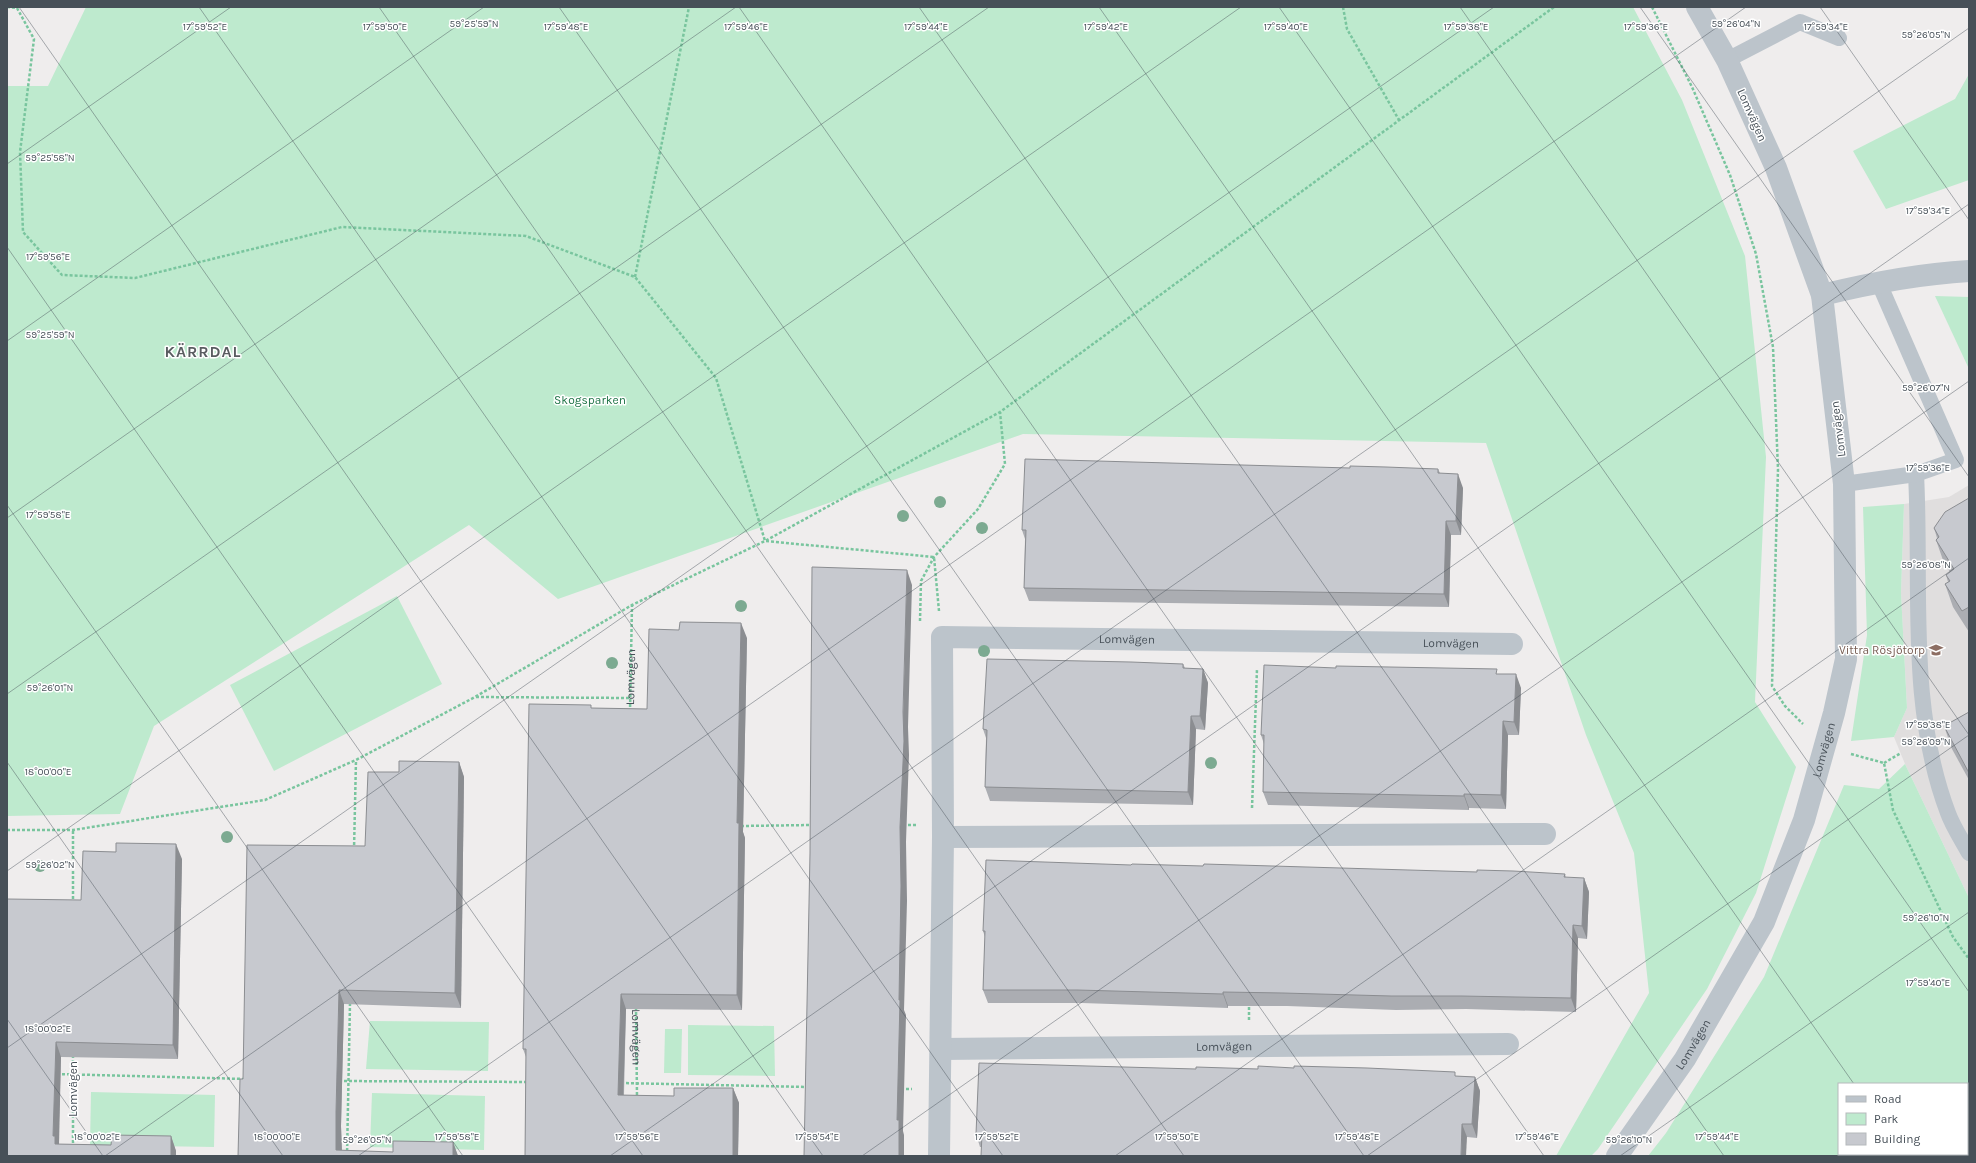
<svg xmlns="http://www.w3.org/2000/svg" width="1976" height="1163" font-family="Karla,sans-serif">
  <rect width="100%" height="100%" fill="#efeded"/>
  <path fill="#e0dede" d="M1969,485V898L1905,764L1894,737L1907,708L1901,593L1904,504L1949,497Z"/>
  <g fill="#beeace" fill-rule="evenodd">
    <path d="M86,7H1633L1682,100L1745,256L1766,457L1755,702L1796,767L1756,893L1707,989L1598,1149L1591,1156H1556L1649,993L1634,853L1586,735L1486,443L1023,434L558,599L469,525L154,726L120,814L7,816V86H48Z"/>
    <path d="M1969,74V180L1886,209L1853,151L1955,99Z"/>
    <path d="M1935,296L1969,297V369Z"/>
    <path d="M1904,504L1901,593L1907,708L1894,737L1851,741L1867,635L1863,507Z"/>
    <path d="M397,596L442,684L274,771L230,685Z"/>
    <path d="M1905,764L1969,898V1156H1648L1666,1133L1764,977L1844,785L1879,789ZM1839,1084H1967V1154H1839Z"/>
    <path d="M370,1021L489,1022L488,1071L366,1069Z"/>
    <path d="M688,1025L774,1026L775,1076L688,1075Z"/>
    <path d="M665,1029H682L681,1073H664Z"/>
    <path d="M91,1092L215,1095L214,1147L90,1145Z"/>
    <path d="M372,1093L485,1096L484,1150L370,1147Z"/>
  </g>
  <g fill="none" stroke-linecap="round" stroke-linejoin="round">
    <g stroke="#79c59e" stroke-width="2.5" stroke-dasharray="3 2" stroke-linecap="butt">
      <path d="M7,7L17,8L34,39L20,152L23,232L62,275L135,278L342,227L526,236L635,277L716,378L765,541L934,557L939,611"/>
      <path d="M1343,7L1347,29L1399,120"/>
      <path d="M1652,7L1692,87L1730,175L1756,254L1773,347L1778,469L1772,686L1785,706L1803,724"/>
      <path d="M635,277L689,7"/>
      <path d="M920,621L921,581L934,557L978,509L1005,464L1000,412"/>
      <path d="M476,697L629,698"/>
      <path id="s1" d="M630,712L632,605"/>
      <path d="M1851,754L1884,763L1893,810L1953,937L1969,959"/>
      <path d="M1884,763L1901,753"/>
      <path d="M1252,808L1257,669"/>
      <path d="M903,825H916"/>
      <path d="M741,826L812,825"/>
      <path d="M7,830H73L265,800L356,760L475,697L632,605L765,541L1000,412L1554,7"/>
      <path d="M354,850L356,760"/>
      <path d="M73,904V830"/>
      <path id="s2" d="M636,1007L637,1098"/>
      <path d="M1249,1020V1003"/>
      <path d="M73,1055V1146"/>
      <path d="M57,1074L246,1079"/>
      <path d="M339,1081L528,1082"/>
      <path d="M621,1083L808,1087"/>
      <path d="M901,1089H912"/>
      <path d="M347,1156L350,1003"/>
    </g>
    <g stroke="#bcc4cb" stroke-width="16">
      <path d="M1727,60L1800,22L1839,38"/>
      <path d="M1916,474C1922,587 1907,705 1948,813C1953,827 1962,840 1969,853"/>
      <path d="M1844,484L1916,474L1956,460L1878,281"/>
    </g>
    <g stroke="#bcc4cb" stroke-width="22">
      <path d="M1822,295C1871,283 1918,274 1969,271"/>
      <path d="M943,837L1545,834"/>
      <path id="s3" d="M941,1049L1508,1044"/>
      <path id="s4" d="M939,1156L943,837L942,637L1512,644"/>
      <path id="s5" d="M1617,1156L1685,1059L1764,922L1804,820L1834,713L1846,659L1844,484L1822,295L1776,168L1727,60L1697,7"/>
    </g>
  </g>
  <g fill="#7caa91">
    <circle cx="940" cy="502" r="6"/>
    <circle cx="903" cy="516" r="6"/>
    <circle cx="982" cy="528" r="6"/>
    <circle cx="741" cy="606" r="6"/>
    <circle cx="984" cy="651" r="6"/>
    <circle cx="612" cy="663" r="6"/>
    <circle cx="1211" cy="763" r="6"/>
    <circle cx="227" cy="837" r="6"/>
    <circle cx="40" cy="866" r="6"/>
  </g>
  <g fill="#abadb2">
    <path d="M1350,468L1438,469L1440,473L1463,488L1461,535H1451L1449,607L1029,601L1024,588L1025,539L1022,530Z"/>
    <path d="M1969,498V632L1953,607L1945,584L1948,582L1946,575L1950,572L1944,563L1936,540L1937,538L1934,528Z"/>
    <path d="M747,638L743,832L745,838L742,1010L626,1009L624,1095L674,1096L733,1088L739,1103L738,1156H525L526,1057L523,1049L592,708L647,709Z"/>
    <path d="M1183,664L1185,668L1203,669L1208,683L1205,730L1196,729L1193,805L990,801L985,787L986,738L983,729Z"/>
    <path d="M1499,674L1521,688L1519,735H1508L1506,809L1469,808V810L1268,805L1263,792L1264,744L1261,735Z"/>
    <path d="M1969,712V780L1952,749L1944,726Z"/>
    <path d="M459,762L464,777L461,1008L344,1004L341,1126L342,1150L393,1152L453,1142L458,1156H238L243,1079L365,846Z"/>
    <path d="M182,859L178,1059L61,1057L59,1122V1144L111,1145L171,1136L176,1151L7,1156L81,900Z"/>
    <path d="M1131,865L1565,874L1566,878H1584L1589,892L1587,939L1578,938L1576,1012L1466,1009L1396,1010L1287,1006H1228V1008L1082,1003H988L983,990L985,937L983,931Z"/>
    <path d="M1457,1076L1475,1077L1480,1091L1477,1138L1467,1137L981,1147H980L976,1134Z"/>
  </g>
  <g fill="#8b8d91">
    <path d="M1458,474L1463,488L1461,535L1456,521Z"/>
    <path d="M1446,521L1451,535L1449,607L1444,594Z"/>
    <path d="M907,570L912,585L908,727L909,755L906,842L907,901L904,1010L906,1015L903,1131L904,1135V1156H899L897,1120L900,827Z"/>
    <path d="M741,623L747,638L743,832L745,838L742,1010L737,995V823Z"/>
    <path d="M1203,669L1208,683L1205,730L1200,716Z"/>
    <path d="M1516,674L1521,688L1519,735L1514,722Z"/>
    <path d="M1191,716L1196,729L1193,805L1188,792Z"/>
    <path d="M1503,721L1508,735L1506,809L1501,795Z"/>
    <path d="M459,762L464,777L461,1008L455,993Z"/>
    <path d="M1464,794L1469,808V810L1464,796Z"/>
    <path d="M176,844L182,859L178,1059L173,1045Z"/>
    <path d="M1584,878L1589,892L1587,939L1582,926Z"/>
    <path d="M1573,925L1578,938L1576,1012L1571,998Z"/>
    <path d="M339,990L344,1004L341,1126L342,1156L336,1150V1112Z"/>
    <path d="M1223,992L1228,1006V1008L1223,994Z"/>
    <path d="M621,994L626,1009L623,1104L618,1095V1089Z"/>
    <path d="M56,1042L61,1057L59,1145L55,1144L53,1136Z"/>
    <path d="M1475,1077L1480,1091L1477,1138L1472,1124Z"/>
    <path d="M733,1088L739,1103L738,1156H733Z"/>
    <path d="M1462,1124L1467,1137L1466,1156H1461Z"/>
    <path d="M171,1136L176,1151V1156H171Z"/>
    <path d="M453,1142L458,1156H453Z"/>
  </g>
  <g fill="#c7c9cf" stroke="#8b8d91">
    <path d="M1025,459L1350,468V466L1386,467L1438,469V473L1458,474L1456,521H1446L1444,594L1024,588L1026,530H1022Z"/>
    <path d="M1969,498V607L1962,611L1945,584L1950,581L1946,575L1954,569L1936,540L1939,537L1934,528L1945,512Z"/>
    <path d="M812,567L907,570L903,712L904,741L900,827L901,886L899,1000H900L897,1120H899V1156H804L810,853Z"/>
    <path d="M680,622L741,623L737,823H739L737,995L621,994L618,1095L674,1096V1088H733V1156H525L526,1049H523L529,704L591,705V708L647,709L649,629L679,630Z"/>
    <path d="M987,659L1131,662L1183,664V668L1203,669L1200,716H1191L1188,792L985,787L987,730L983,729Z"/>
    <path d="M1264,665L1336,668V666L1497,669L1496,674H1516L1514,722L1503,721L1501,795L1464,794V796L1263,792L1264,735H1261Z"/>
    <path d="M1969,712V773L1944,726Z"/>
    <path d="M399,761L459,762L455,993L339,990L336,1112V1150L393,1152V1141L453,1142V1156H238L240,1079H243L247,845L365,846L368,772H399Z"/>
    <path d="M116,843L176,844L173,1045L56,1042L53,1136H55V1144L111,1145L112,1135L171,1136V1156H7V899L81,900L83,851L116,852Z"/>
    <path d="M986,860L1131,865L1132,864L1203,866L1204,864L1477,872V870L1513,871L1565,874L1564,877L1584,878L1582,926L1573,925L1571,998L1461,996H1391L1283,993L1223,992V994L1077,990H983L985,931H983Z"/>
    <path d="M979,1063L1196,1069V1067L1258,1069V1066L1294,1068V1066L1367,1068L1455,1072V1076L1475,1077L1472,1124H1462L1461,1156H981L982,1134H976Z"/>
  </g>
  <path fill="none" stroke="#475058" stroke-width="1" stroke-opacity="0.45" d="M19,7L823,1156M199,7L1003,1156M379,7L1184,1156M559,7L1364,1156M739,7L1544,1156M919,7L1724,1156M1099,7L1854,1084M1279,7L1969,992M1460,7L1969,735M1640,7L1969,477M1820,7L1969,220M7,164L231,7M7,247L643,1156M7,341L484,7M7,505L463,1156M7,518L736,7M7,694L989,7M7,762L283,1156M7,871L1241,7M7,1019L103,1156M7,1048L1494,7M1967,1090L1969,1088M1903,1154L1904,1156M105,1156L1746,7M358,1156L1969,28M610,1156L1969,204M862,1156L1969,381M1115,1156L1969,558M1367,1156L1969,735M1620,1156L1969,912M1872,1156L1875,1154"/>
  <defs>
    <symbol id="school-bare" viewBox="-9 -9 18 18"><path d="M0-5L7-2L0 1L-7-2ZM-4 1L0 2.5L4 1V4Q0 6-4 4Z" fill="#8d6e63" stroke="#fff" stroke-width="2.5" paint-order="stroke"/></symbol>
  </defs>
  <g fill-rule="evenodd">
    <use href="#school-bare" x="1926" y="640" width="20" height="20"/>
  </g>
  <g text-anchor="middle" stroke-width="3" stroke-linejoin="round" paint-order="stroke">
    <g font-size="12" fill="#475058" stroke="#fff">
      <text transform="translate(1752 115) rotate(66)" y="4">Lomvägen</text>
      <text transform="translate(1838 429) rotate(-97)" y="4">Lomvägen</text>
      <text dy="4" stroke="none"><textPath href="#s4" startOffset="704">Lomvägen</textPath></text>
      <text dy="4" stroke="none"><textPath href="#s4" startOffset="1028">Lomvägen</textPath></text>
      <text dy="4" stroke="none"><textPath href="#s1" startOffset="35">Lomvägen</textPath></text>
      <text dy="4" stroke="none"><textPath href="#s5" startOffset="459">Lomvägen</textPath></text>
      <text dy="4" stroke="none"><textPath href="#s2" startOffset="30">Lomvägen</textPath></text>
      <text dy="4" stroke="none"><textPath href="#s5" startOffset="135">Lomvägen</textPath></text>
      <text dy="4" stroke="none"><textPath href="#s3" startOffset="283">Lomvägen</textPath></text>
      <text transform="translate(73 1089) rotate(-90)" y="4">Lomvägen</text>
    </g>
    <g font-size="12" fill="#1e7346" stroke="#fff">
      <text x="590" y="404">Skogsparken</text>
    </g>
    <g font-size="12" fill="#785e54" stroke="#fff" text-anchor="end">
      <text x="1925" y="654">Vittra Rösjötorp</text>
    </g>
    <g font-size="16" font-weight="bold" letter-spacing="1" fill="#5a5d61" stroke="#fff">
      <text x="203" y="357">KÄRRDAL</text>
    </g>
  </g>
  <g font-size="10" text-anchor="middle" fill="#475058" stroke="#fff" stroke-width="3" stroke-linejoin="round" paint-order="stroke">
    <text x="474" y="27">59°25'59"N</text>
    <text x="1736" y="27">59°26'04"N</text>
    <text x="385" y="30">17°59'50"E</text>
    <text x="566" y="30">17°59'48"E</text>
    <text x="746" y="30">17°59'46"E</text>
    <text x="1286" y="30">17°59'40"E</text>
    <text x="1646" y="30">17°59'36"E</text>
    <text x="1826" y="30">17°59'34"E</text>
    <text x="205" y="30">17°59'52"E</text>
    <text x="926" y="30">17°59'44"E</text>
    <text x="1106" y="30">17°59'42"E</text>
    <text x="1466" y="30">17°59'38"E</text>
    <text x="1926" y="38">59°26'05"N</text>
    <text x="50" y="161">59°25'58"N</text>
    <text x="1928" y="214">17°59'34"E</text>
    <text x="48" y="260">17°59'56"E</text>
    <text x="50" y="338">59°25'59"N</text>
    <text x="1926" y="391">59°26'07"N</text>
    <text x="1928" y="471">17°59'36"E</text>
    <text x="48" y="518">17°59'58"E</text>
    <text x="1926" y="568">59°26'08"N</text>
    <text x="50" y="691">59°26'01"N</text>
    <text x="1928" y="728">17°59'38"E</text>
    <text x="1926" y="745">59°26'09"N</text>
    <text x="48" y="775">18°00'00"E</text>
    <text x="50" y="868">59°26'02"N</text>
    <text x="1926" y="921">59°26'10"N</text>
    <text x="1928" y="986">17°59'40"E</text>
    <text x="48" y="1032">18°00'02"E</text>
    <text x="97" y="1140">18°00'02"E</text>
    <text x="277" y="1140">18°00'00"E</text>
    <text x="457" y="1140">17°59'58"E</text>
    <text x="637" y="1140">17°59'56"E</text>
    <text x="817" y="1140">17°59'54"E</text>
    <text x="997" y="1140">17°59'52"E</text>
    <text x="1177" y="1140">17°59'50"E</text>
    <text x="1357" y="1140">17°59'48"E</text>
    <text x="1537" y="1140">17°59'46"E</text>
    <text x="1717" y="1140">17°59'44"E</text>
    <text x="367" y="1143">59°26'05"N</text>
    <text x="1629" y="1143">59°26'10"N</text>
  </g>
  <rect width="1976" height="1163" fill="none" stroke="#475058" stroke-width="16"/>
  <rect x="1838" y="1083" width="130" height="72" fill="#ffffff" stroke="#b5b9bc"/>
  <rect x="1846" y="1096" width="20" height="6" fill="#bcc4cb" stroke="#b5b9bc"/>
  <text x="1874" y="1103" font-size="12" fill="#475058">Road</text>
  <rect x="1846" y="1113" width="20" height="12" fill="#beeace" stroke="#b5b9bc"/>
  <text x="1874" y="1123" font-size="12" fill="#475058">Park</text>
  <rect x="1846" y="1133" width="20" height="12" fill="#c7c9cf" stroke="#b5b9bc"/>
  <text x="1874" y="1143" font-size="12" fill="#475058">Building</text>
</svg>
